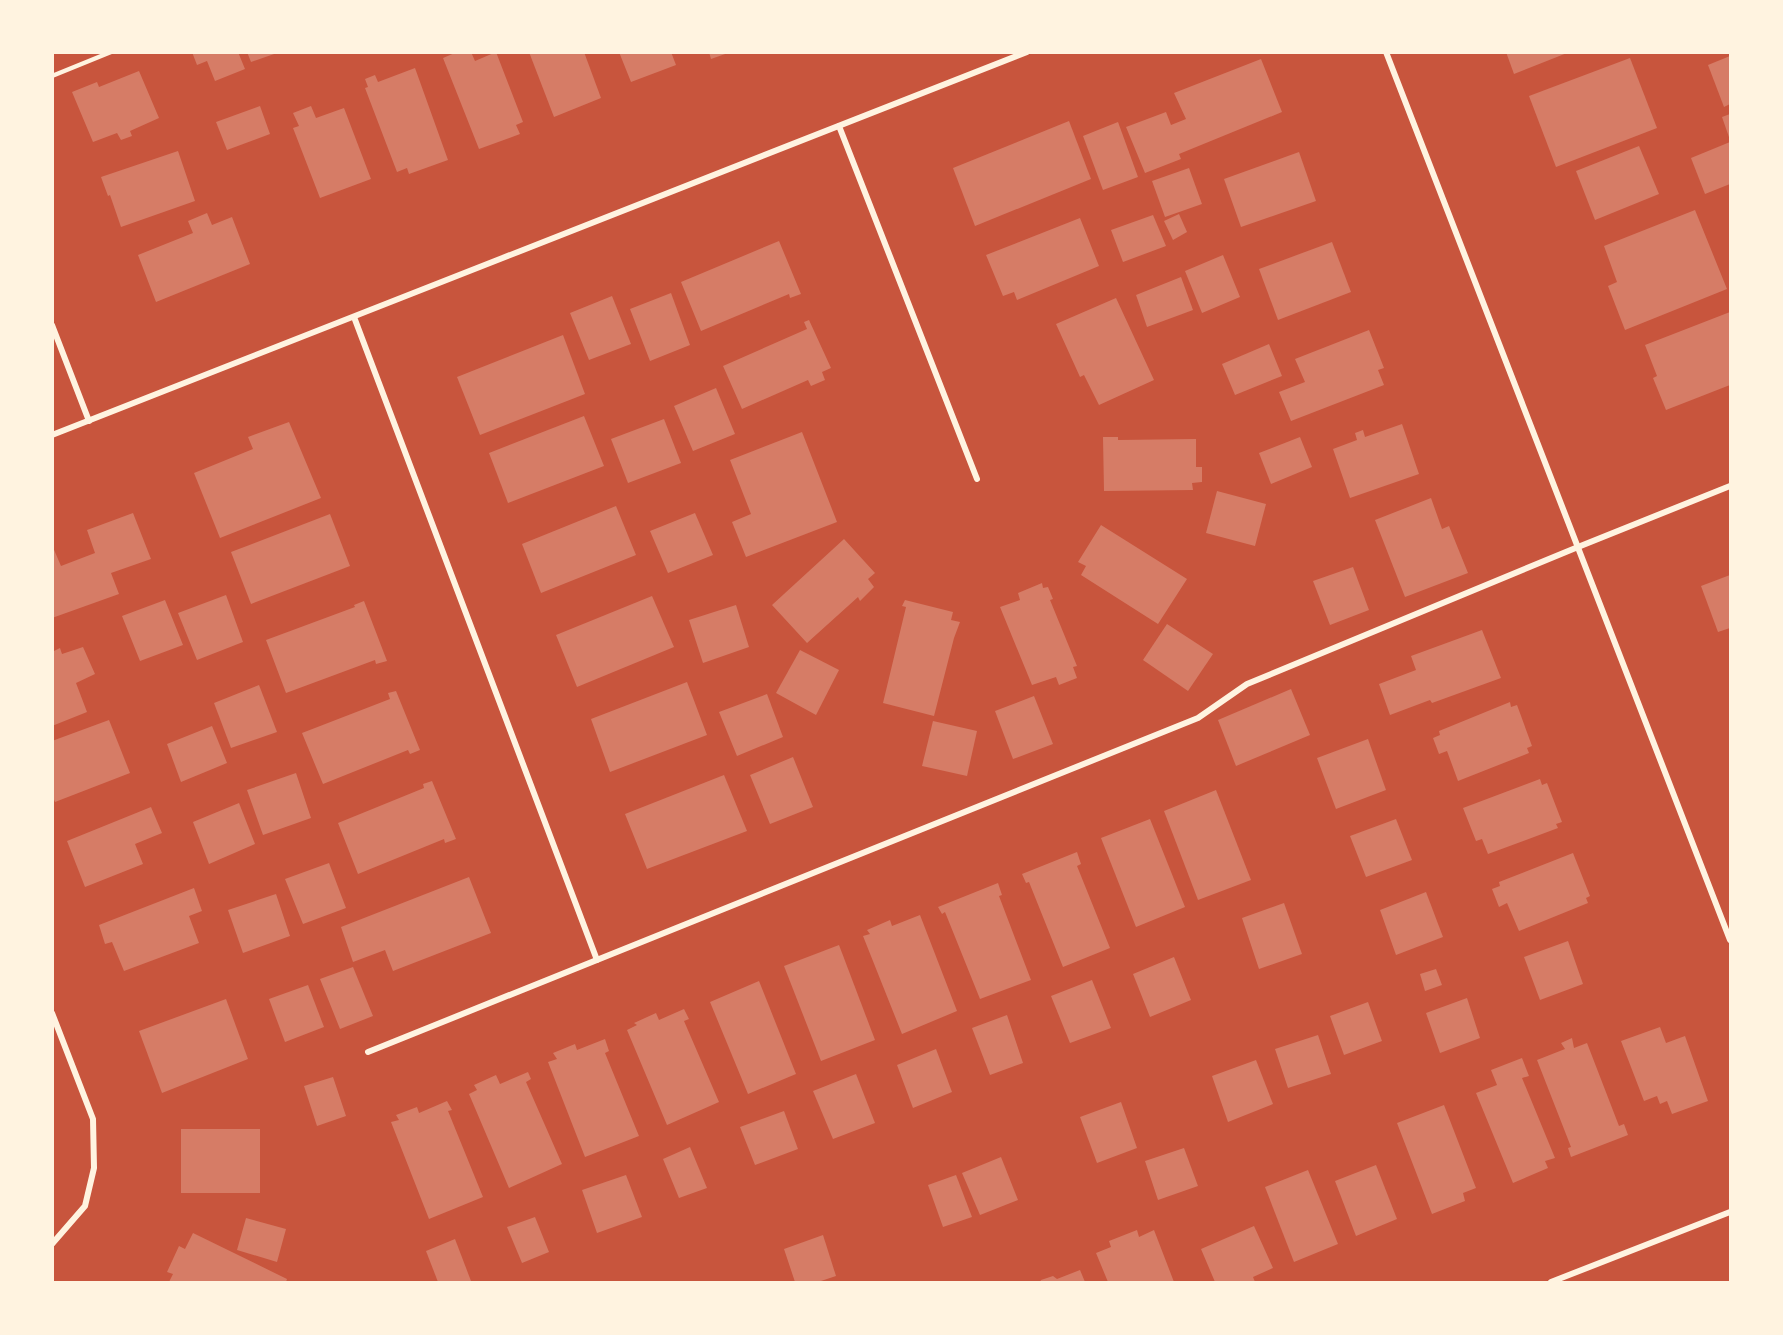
<svg xmlns="http://www.w3.org/2000/svg" width="1783" height="1335" font-family="'PT Serif',serif">
  <rect width="100%" height="100%" fill="#c8553d"/>
  <g fill="#d67c66">
    <path d="M192,52H238L245,69L215,81L207,61L197,65Z"/>
    <path d="M247,52H277V53L251,62Z"/>
    <path d="M457,52H471L475,61L496,52L523,122L516,125L520,134L479,149L443,58Z"/>
    <path d="M529,52H584L601,98L554,117Z"/>
    <path d="M619,52H671L676,65L631,82Z"/>
    <path d="M709,52H728V53L711,59Z"/>
    <path d="M1506,52H1567V53L1514,74Z"/>
    <path d="M1730,56V104L1724,107L1708,65Z"/>
    <path d="M1630,58L1657,128L1556,167L1529,96Z"/>
    <path d="M1261,59L1282,112L1179,154L1181,159L1145,173L1126,127L1166,112L1171,125L1186,119L1174,93Z"/>
    <path d="M415,68L448,160L409,174L407,168L397,172L365,88L368,87L365,79L375,75L378,82Z"/>
    <path d="M139,71L159,118L130,131L132,136L121,140L117,133L93,142L72,92L97,82L99,87Z"/>
    <path d="M260,106L270,134L227,150L216,122Z"/>
    <path d="M311,106L316,118L344,108L371,179L320,198L293,128L299,126L293,113Z"/>
    <path d="M1730,114V140L1722,117Z"/>
    <path d="M1069,121L1091,179L975,226L953,168Z"/>
    <path d="M1118,122L1138,177L1103,190L1083,136Z"/>
    <path d="M1730,142V184L1705,194L1691,158Z"/>
    <path d="M1639,146L1659,194L1595,220L1576,171Z"/>
    <path d="M178,151L195,201L121,227L110,195L108,196L101,177Z"/>
    <path d="M1299,152L1316,201L1241,227L1224,179Z"/>
    <path d="M1189,168L1202,204L1165,217L1152,181Z"/>
    <path d="M1695,210L1727,289L1625,330L1608,286L1617,282L1604,246Z"/>
    <path d="M207,213L212,225L232,217L250,264L156,302L138,255L193,233L188,221Z"/>
    <path d="M1179,214L1187,232L1173,240L1164,221Z"/>
    <path d="M1153,215L1166,246L1123,262L1111,230Z"/>
    <path d="M1080,218L1099,266L1017,300L1014,292L1003,296L986,255Z"/>
    <path d="M779,241L801,294L790,298L789,294L701,331L681,282Z"/>
    <path d="M1332,242L1351,292L1278,320L1259,269Z"/>
    <path d="M1223,255L1240,297L1202,313L1185,271Z"/>
    <path d="M1181,277L1193,310L1147,327L1136,295Z"/>
    <path d="M671,293L690,345L650,361L630,309Z"/>
    <path d="M612,296L631,344L589,360L570,313Z"/>
    <path d="M1116,298L1154,380L1099,405L1084,375L1080,377L1056,324Z"/>
    <path d="M1730,312V385L1666,410L1653,378L1657,376L1645,345Z"/>
    <path d="M809,320L831,368L822,372L825,380L811,386L808,380L742,409L723,366L807,329L804,322Z"/>
    <path d="M1369,330L1384,368L1378,370L1384,385L1291,421L1279,392L1305,382L1295,359Z"/>
    <path d="M563,335L585,394L480,435L457,377Z"/>
    <path d="M1269,344L1282,376L1235,395L1222,364Z"/>
    <path d="M716,388L735,434L693,451L674,406Z"/>
    <path d="M584,416L604,466L508,503L489,453Z"/>
    <path d="M664,419L681,463L628,483L611,439Z"/>
    <path d="M289,422L321,498L220,538L194,473L253,449L248,437Z"/>
    <path d="M1402,424L1419,474L1350,498L1333,449L1357,440L1355,433L1363,430L1365,437Z"/>
    <path d="M802,432L837,522L746,557L732,522L751,514L730,460Z"/>
    <path d="M1103,437H1118V440L1196,439V467H1202V482L1192,483L1193,490L1104,491Z"/>
    <path d="M1300,437L1312,467L1271,484L1259,453Z"/>
    <path d="M1217,491L1266,504L1255,546L1206,533Z"/>
    <path d="M1431,498L1442,529L1449,526L1468,573L1405,597L1375,520Z"/>
    <path d="M616,506L636,555L541,593L522,544Z"/>
    <path d="M133,513L151,559L111,573L119,594L52,618V545L61,566L95,553L87,530Z"/>
    <path d="M695,513L713,555L668,573L650,531Z"/>
    <path d="M330,514L350,566L251,604L231,552Z"/>
    <path d="M1101,525L1187,579L1158,624L1081,575L1086,566L1078,562Z"/>
    <path d="M844,539L875,573L868,579L874,587L860,601L858,597L807,643L772,605Z"/>
    <path d="M1353,567L1369,610L1330,625L1313,581Z"/>
    <path d="M1730,575V628L1718,632L1701,586Z"/>
    <path d="M1042,583L1043,588L1048,587L1053,599L1050,600L1077,666L1073,667L1077,678L1059,685L1056,677L1032,685L1000,607L1020,600L1018,593Z"/>
    <path d="M226,595L243,642L197,660L178,613Z"/>
    <path d="M652,596L674,647L577,687L556,635Z"/>
    <path d="M165,600L183,645L140,661L122,616Z"/>
    <path d="M905,600L953,612L951,620L960,622L954,638L934,716L883,703L906,607L902,606Z"/>
    <path d="M364,601L387,661L376,664L375,660L286,693L266,640L355,607L354,605Z"/>
    <path d="M736,605L749,647L703,663L689,620Z"/>
    <path d="M1167,624L1213,654L1188,691L1143,660Z"/>
    <path d="M1482,630L1501,678L1432,703L1430,700L1390,715L1379,684L1416,670L1411,656Z"/>
    <path d="M83,647L95,674L76,683L87,712L52,726V652L60,648L62,654Z"/>
    <path d="M800,650L839,670L816,715L776,693Z"/>
    <path d="M687,682L707,735L610,772L591,719Z"/>
    <path d="M259,685L277,732L231,748L214,703Z"/>
    <path d="M1291,689L1310,735L1236,766L1218,720Z"/>
    <path d="M396,691L420,750L410,754L408,750L323,784L302,733L390,699L388,693Z"/>
    <path d="M767,694L783,737L737,756L719,712Z"/>
    <path d="M1034,696L1053,744L1013,759L995,711Z"/>
    <path d="M1510,702L1511,707L1517,705L1532,746L1527,748L1529,753L1458,781L1447,751L1439,754L1433,738L1440,735L1439,731Z"/>
    <path d="M109,720L130,773L55,802L52,795V741Z"/>
    <path d="M933,721L977,731L967,776L922,766Z"/>
    <path d="M212,726L227,763L181,782L167,744Z"/>
    <path d="M1368,739L1386,790L1336,809L1317,758Z"/>
    <path d="M793,757L813,807L770,824L750,775Z"/>
    <path d="M296,773L311,818L263,835L247,790Z"/>
    <path d="M724,775L747,831L647,869L625,814Z"/>
    <path d="M1540,779L1542,785L1547,783L1562,822L1556,824L1558,828L1488,854L1482,839L1476,841L1463,808Z"/>
    <path d="M432,781L456,839L445,843L444,839L358,874L338,823L424,788L423,784Z"/>
    <path d="M1216,790L1251,880L1198,900L1164,811Z"/>
    <path d="M239,803L255,844L209,864L193,822Z"/>
    <path d="M151,807L162,833L135,844L143,864L85,887L67,841Z"/>
    <path d="M1150,819L1185,907L1136,927L1101,838Z"/>
    <path d="M1396,819L1412,860L1366,877L1350,836Z"/>
    <path d="M1077,852L1081,864L1077,866L1110,948L1063,967L1029,882L1026,883L1022,874Z"/>
    <path d="M1573,853L1590,896L1586,898L1588,903L1519,931L1507,903L1499,907L1492,889L1500,886L1499,882Z"/>
    <path d="M329,863L346,908L303,924L285,879Z"/>
    <path d="M469,877L491,933L393,971L385,950L353,962L341,927Z"/>
    <path d="M998,883L1002,895L999,896L1031,980L980,999L945,912L942,914L938,907Z"/>
    <path d="M194,888L202,911L189,916L199,943L124,971L112,942L105,944L99,925Z"/>
    <path d="M1426,892L1443,937L1396,955L1380,910Z"/>
    <path d="M276,894L290,936L243,953L228,910Z"/>
    <path d="M1284,903L1302,954L1259,969L1242,918Z"/>
    <path d="M920,915L957,1011L902,1034L863,936L870,934L867,930L890,920L892,926Z"/>
    <path d="M1568,941L1583,984L1540,1000L1524,957Z"/>
    <path d="M839,945L875,1040L821,1061L784,966Z"/>
    <path d="M1174,957L1191,1000L1150,1017L1133,974Z"/>
    <path d="M353,967L373,1016L340,1029L320,979Z"/>
    <path d="M1436,969L1442,985L1425,991L1420,974Z"/>
    <path d="M1092,980L1111,1028L1070,1043L1051,996Z"/>
    <path d="M759,981L796,1074L748,1094L710,1002Z"/>
    <path d="M308,985L324,1027L285,1042L269,999Z"/>
    <path d="M1467,998L1480,1038L1440,1053L1426,1013Z"/>
    <path d="M226,999L248,1059L162,1093L139,1031Z"/>
    <path d="M1368,1002L1382,1041L1344,1055L1330,1016Z"/>
    <path d="M684,1009L689,1019L684,1021L719,1102L667,1125L627,1030L637,1025L634,1023L656,1013L659,1020Z"/>
    <path d="M1007,1015L1023,1063L990,1075L972,1028Z"/>
    <path d="M1660,1027L1666,1043L1685,1036L1708,1101L1672,1114L1667,1101L1660,1104L1657,1096L1644,1101L1621,1041Z"/>
    <path d="M1318,1035L1331,1074L1288,1088L1275,1049Z"/>
    <path d="M1572,1038L1574,1048L1587,1043L1619,1126L1624,1124L1628,1135L1571,1157L1568,1148L1571,1147L1537,1060L1565,1049L1561,1043Z"/>
    <path d="M605,1039L609,1051L605,1053L639,1136L585,1157L548,1062L557,1059L553,1053L575,1044L577,1050Z"/>
    <path d="M936,1049L952,1092L913,1108L897,1065Z"/>
    <path d="M1522,1058L1529,1076L1522,1078L1555,1158L1545,1161L1548,1168L1513,1183L1476,1093L1497,1085L1491,1070Z"/>
    <path d="M1256,1060L1273,1104L1228,1122L1212,1076Z"/>
    <path d="M528,1072L531,1079L526,1082L562,1164L509,1188L469,1094L477,1090L474,1085L496,1075L500,1084Z"/>
    <path d="M856,1074L875,1123L833,1139L813,1091Z"/>
    <path d="M333,1077L346,1116L317,1126L304,1086Z"/>
    <path d="M447,1101L452,1110L448,1111L483,1197L429,1219L391,1122L399,1120L396,1115L417,1107L419,1113Z"/>
    <path d="M1121,1102L1137,1148L1097,1163L1080,1117Z"/>
    <path d="M1444,1105L1476,1188L1463,1193L1465,1201L1432,1214L1397,1123Z"/>
    <path d="M784,1111L798,1149L755,1165L740,1127Z"/>
    <rect x="181" y="1129" width="79" height="64"/>
    <path d="M690,1147L707,1188L679,1198L663,1159Z"/>
    <path d="M1184,1148L1198,1186L1158,1200L1145,1161Z"/>
    <path d="M1001,1157L1018,1200L980,1215L962,1173Z"/>
    <path d="M1376,1165L1397,1219L1356,1236L1335,1181Z"/>
    <path d="M1308,1170L1338,1244L1294,1262L1265,1187Z"/>
    <path d="M626,1175L642,1217L597,1233L582,1190Z"/>
    <path d="M956,1175L972,1217L943,1227L928,1185Z"/>
    <path d="M535,1217L549,1252L522,1263L507,1227Z"/>
    <path d="M246,1218L286,1229L277,1262L237,1250Z"/>
    <path d="M1254,1226L1273,1268L1253,1277L1255,1282H1215L1201,1249Z"/>
    <path d="M1137,1230L1139,1237L1154,1230L1174,1282H1108L1096,1253L1111,1247L1109,1241Z"/>
    <path d="M193,1233L287,1279L286,1282H169L173,1274L167,1272L179,1246L185,1249Z"/>
    <path d="M823,1235L836,1276L818,1282H795L784,1249Z"/>
    <path d="M455,1239L471,1281L438,1282L426,1251Z"/>
    <path d="M1080,1270L1085,1282H1040L1041,1280L1053,1276L1057,1279Z"/>
  </g>
  <g fill="none" stroke-linecap="round" stroke-linejoin="round">
    <path stroke="#fff3e0" stroke-width="4.5" d="M52,76L111,52"/>
    <g stroke="#fff3e0" stroke-width="6">
      <path d="M1386,52L1730,940"/>
      <path d="M839,126L977,479"/>
      <path d="M354,317L597,960"/>
      <path d="M52,325L89,421"/>
      <path d="M52,435L1027,52"/>
      <path d="M52,1013L93,1119L94,1168L85,1206L52,1244"/>
      <path d="M368,1052L1198,718L1247,684L1578,547L1730,486"/>
      <path d="M1551,1282L1730,1212"/>
    </g>
  </g>
  <rect width="1783" height="1335" fill="none" stroke="#fff3e0" stroke-width="108"/>
</svg>
